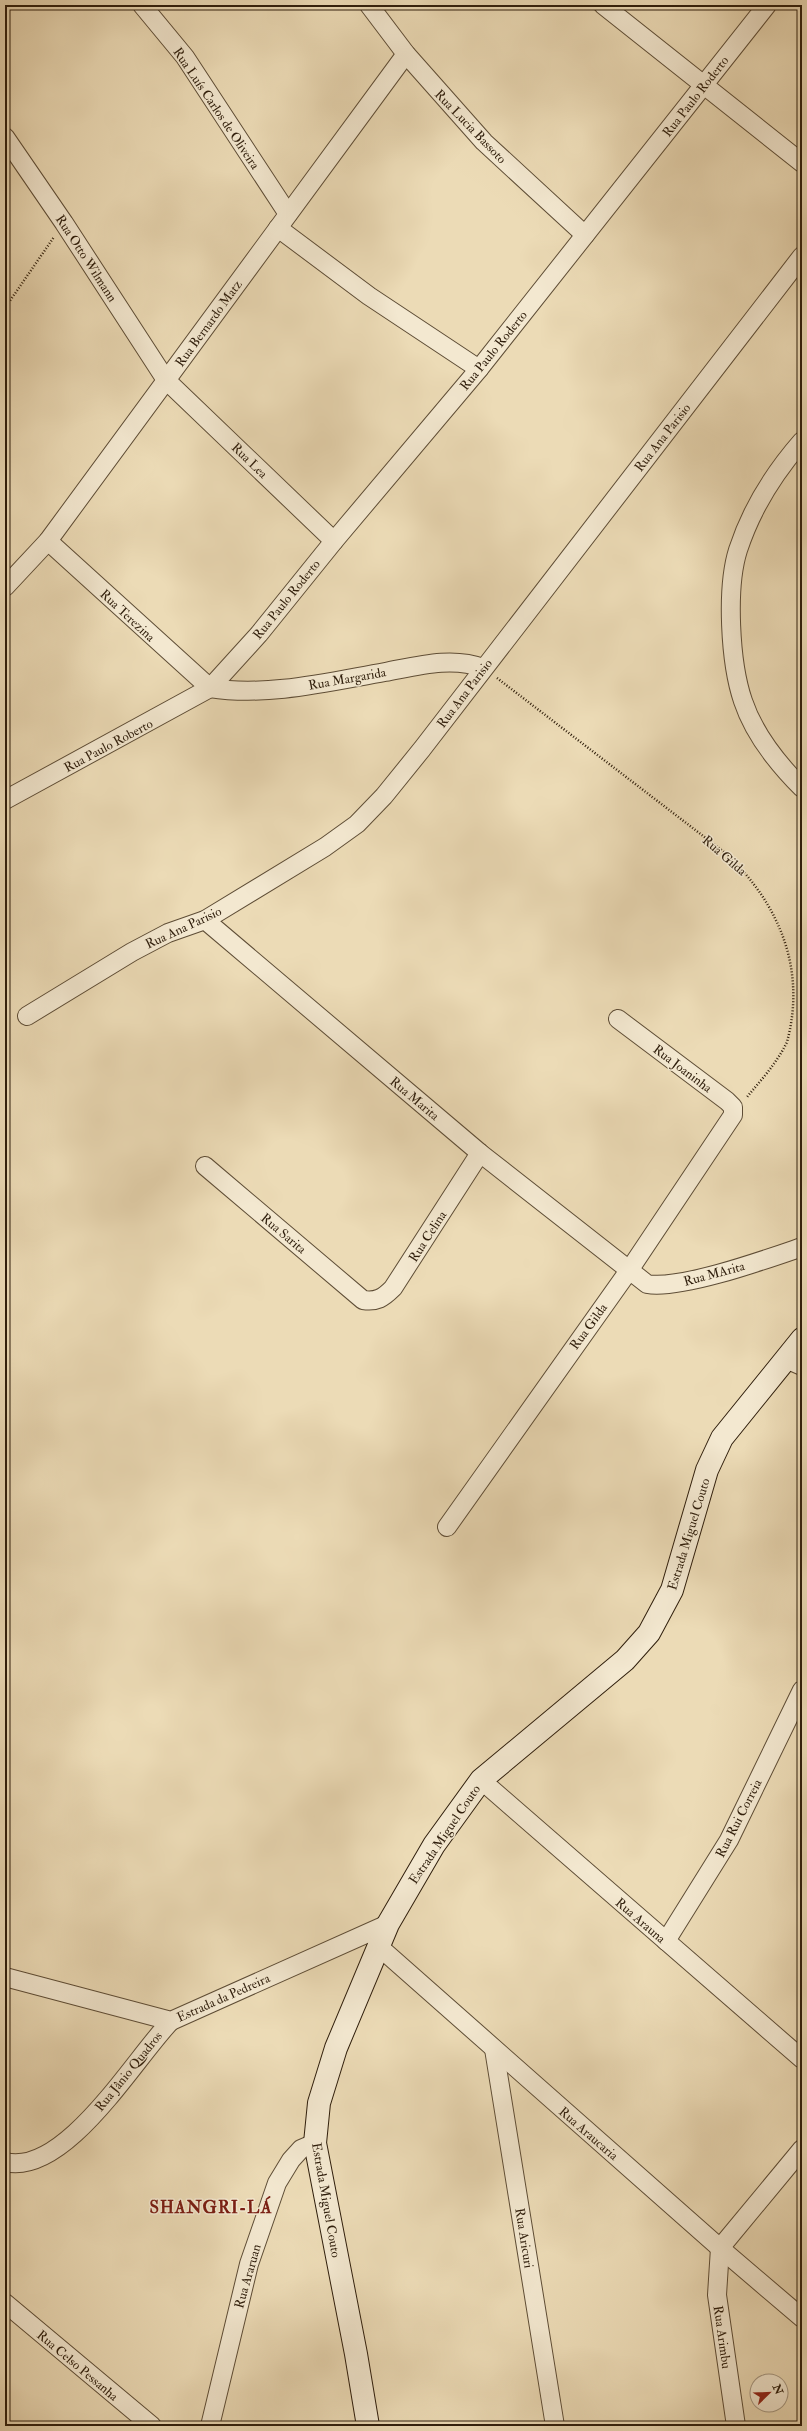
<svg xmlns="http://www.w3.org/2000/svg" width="807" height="2431" font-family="'IM FELL Double Pica',serif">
  <rect width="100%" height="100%" fill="#ecdbb6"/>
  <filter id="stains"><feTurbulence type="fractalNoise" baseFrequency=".005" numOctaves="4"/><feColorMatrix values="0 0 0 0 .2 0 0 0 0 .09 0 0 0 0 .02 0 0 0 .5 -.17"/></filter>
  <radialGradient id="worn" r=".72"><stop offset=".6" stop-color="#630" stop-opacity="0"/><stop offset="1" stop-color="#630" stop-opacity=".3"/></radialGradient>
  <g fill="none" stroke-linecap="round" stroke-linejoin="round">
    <defs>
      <g id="street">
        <path d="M142,5L185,57L288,214"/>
        <path d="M369,5L406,54L484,142L585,235"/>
        <path d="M603,5L802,163"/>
        <path d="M5,137L64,223L166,380L334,541"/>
        <path d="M278,228L369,296L479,369"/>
        <path d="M802,441C774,473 751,510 738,550C726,588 730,663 743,701C754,734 778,764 802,788"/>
        <path d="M48,541L210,688C268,697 328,682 385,672C417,666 452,656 483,668"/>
        <path d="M5,587L48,541L406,54"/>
        <path d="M5,800L210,688L259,634L334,541L479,369L767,5"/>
        <path d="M205,920L480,1153L647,1284C681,1290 767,1259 802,1247"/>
        <path d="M27,1016L132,952L168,933L205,920L325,847L357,824L384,796L422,749L802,256"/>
        <path d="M205,1166L363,1300C377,1302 383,1298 393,1288L480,1153"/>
        <path d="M786,1359L802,1366"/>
        <path d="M447,1527L630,1269L733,1115V1107L727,1101L618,1019"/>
        <path d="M481,1780L802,2059"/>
        <path d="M666,1941L729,1840L802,1690"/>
        <path d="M377,1945L720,2248L802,2318"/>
        <path d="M5,1977L171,2021L388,1924"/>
        <path d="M494,2049L555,2426"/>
        <path d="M5,2162C65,2177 134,2059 171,2021"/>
        <path d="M5,2303L152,2426"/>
        <path d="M210,2426L249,2264L277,2183L291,2160L301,2149L315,2143"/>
        <path d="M736,2426L717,2295L720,2248L802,2149"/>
      </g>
      <path id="secondary" d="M368,2426L356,2354L315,2143L319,2103L336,2048L388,1924L434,1845L481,1780L625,1660L649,1633L672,1590L707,1470L722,1438L802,1339"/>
    </defs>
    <use href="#street" stroke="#5e4d36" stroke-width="20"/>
    <use href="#secondary" stroke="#2f1e0c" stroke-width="24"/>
    <g stroke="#2f1e0c" stroke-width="2.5" stroke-dasharray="1 2" stroke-linecap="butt">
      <path d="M5,308L54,237"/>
      <path d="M497,678L724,852C778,901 807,968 787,1042C777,1063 761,1080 747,1097"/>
    </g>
    <use href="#street" stroke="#f3e8d0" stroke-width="18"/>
    <use href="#secondary" stroke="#f3e8d0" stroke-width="22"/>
  </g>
  <g text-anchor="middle" stroke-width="3" stroke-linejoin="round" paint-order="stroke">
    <g font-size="13" fill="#2f1e0c" stroke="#f3e8d0">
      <text transform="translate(695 96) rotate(-52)" y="5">Rua Paulo Roderto</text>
      <text transform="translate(217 108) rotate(56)" y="5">Rua Luís Carlos de Oliveira</text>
      <text transform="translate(471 126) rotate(46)" y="5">Rua Lucia Bassoto</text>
      <text transform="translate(87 258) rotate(57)" y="5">Rua Otto Wilmann</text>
      <text transform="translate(208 323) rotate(-54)" y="5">Rua Bernardo Matz</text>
      <text transform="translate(493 350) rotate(-51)" y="5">Rua Paulo Roderto</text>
      <text transform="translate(662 437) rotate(-52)" y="5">Rua Ana Parisio</text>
      <text transform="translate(250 460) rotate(44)" y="5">Rua Lea</text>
      <text transform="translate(286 599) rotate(-51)" y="5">Rua Paulo Roderto</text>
      <text transform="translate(128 615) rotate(43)" y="5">Rua Terezina</text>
      <text transform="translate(347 678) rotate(-10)" y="5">Rua Margarida</text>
      <text transform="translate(464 693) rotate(-53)" y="5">Rua Ana Parisio</text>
      <text transform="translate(108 745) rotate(-28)" y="5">Rua Paulo Roberto</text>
      <text transform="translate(725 855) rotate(41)" y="5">Rua Gilda</text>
      <text transform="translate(183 927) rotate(-25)" y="5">Rua Ana Parisio</text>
      <text transform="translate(683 1068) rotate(37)" y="5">Rua Joaninha</text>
      <text transform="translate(415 1098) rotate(40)" y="5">Rua Marita</text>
      <text transform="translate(284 1233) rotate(40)" y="5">Rua Sarita</text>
      <text transform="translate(427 1236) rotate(-57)" y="5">Rua Celina</text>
      <text transform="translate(714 1273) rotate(-15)" y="5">Rua MArita</text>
      <text transform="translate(588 1326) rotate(-54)" y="5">Rua Gilda</text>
      <text transform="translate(688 1534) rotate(-73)" y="5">Estrada Miguel Couto</text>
      <text transform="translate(738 1818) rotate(-63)" y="5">Rua Rui Correia</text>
      <text transform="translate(444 1834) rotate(-56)" y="5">Estrada Miguel Couto</text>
      <text transform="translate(641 1920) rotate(41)" y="5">Rua Arauna</text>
      <text transform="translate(223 1997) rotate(-24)" y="5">Estrada da Pedreira</text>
      <text transform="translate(128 2071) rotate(-51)" y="5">Rua Jânio Quadros</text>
      <text transform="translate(589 2133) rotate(41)" y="5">Rua Araucaria</text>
      <text transform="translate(327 2200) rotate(80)" y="5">Estrada Miguel Couto</text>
      <text transform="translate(525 2238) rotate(81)" y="5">Rua Aricuri</text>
      <text transform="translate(247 2276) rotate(-74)" y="5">Rua Araruan</text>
      <text transform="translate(723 2337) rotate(82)" y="5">Rua Arimbu</text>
      <text transform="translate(78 2365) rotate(40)" y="5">Rua Celso Pessanha</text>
    </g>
    <g font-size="17" font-weight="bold" letter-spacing="1" fill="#7a1f14" stroke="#f3e8d0">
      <text x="211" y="2213">SHANGRI-LÁ</text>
    </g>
  </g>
  <rect width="807" height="2431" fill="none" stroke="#ecdbb6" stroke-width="20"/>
  <rect x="6" y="6" width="795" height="2419" fill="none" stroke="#2f1e0c" stroke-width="2"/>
  <rect x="10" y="10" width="787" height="2411" fill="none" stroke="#2f1e0c"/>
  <g transform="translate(769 2393) rotate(67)"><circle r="19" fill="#f3e8d0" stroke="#a59782"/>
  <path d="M0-3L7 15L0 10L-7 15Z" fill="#8f2418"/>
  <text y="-6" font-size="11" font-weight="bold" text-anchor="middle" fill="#2f1e0c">N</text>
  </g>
  <rect width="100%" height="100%" filter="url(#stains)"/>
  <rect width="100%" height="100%" fill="url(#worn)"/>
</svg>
